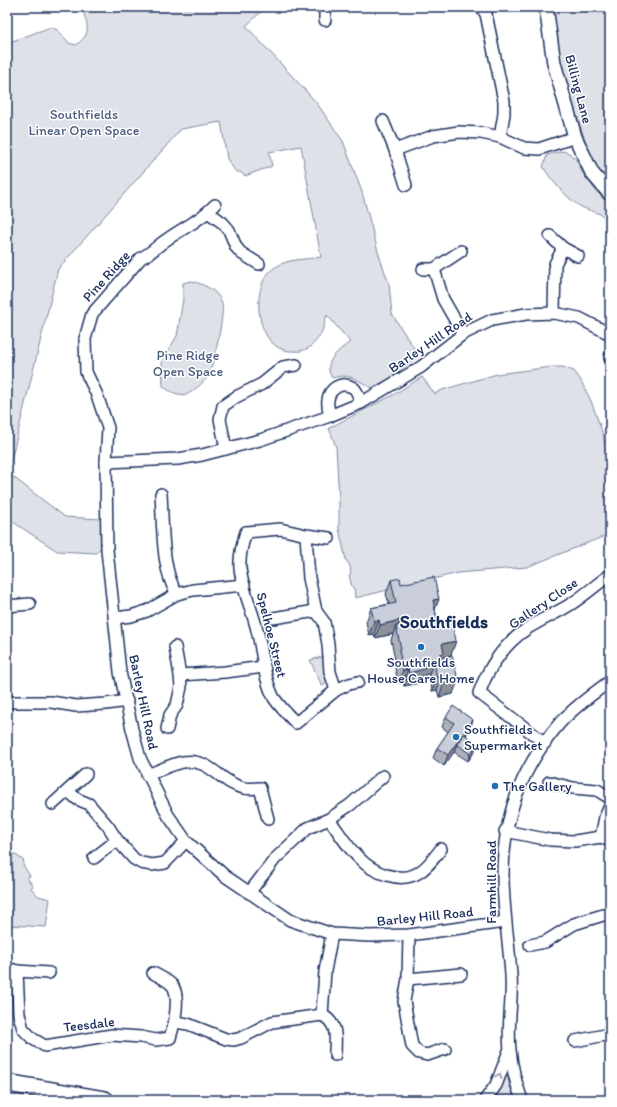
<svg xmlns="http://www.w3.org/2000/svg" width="617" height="1107" font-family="Itim,sans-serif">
  <rect width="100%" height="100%" fill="#fff"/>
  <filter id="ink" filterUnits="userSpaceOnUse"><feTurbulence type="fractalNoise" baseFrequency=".025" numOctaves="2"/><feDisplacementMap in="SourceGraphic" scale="8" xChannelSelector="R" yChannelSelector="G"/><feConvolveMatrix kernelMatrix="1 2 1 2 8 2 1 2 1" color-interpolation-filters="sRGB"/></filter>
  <g filter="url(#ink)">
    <g fill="#dee1e7" stroke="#7c88a2">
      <path d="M82,7H266L246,26L316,102L343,141L362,192L379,255L389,284L392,314L419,356L388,380L371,388C356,379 349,373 332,378C322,362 338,351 350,342L327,315C324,321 324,330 320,335C314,345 306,353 293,351C291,351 287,351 284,350C255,342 250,284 274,268C288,258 304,260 321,257L301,146L269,152L272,166L245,176L240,172H236L227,159L221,122L181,129L58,269L8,473L65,517L101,519L102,546L96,553L57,551L7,518V43L51,27L59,31L69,43L76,45C94,32 86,24 82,7Z"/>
      <path d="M551,7H610V184L596,166L587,145L570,99L559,53Z"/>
      <path d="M563,151L569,153L577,161L582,172L596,191L610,205V223C603,211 588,212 578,205C564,195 552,181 543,167L547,155Z"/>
      <path d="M191,281C203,284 218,290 222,303C225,313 213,370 207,378C205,381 191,393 188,394C180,396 169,392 163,386L162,361L177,336L183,299V283Z"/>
      <path d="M552,367H563L574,371L580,379L591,401L603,434L606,452L610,507V534L527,567L458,573L355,598L354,588L352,587L349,575L351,574L350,566L346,560L339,529V499L336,447L329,428L393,395L422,377L435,394L442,390L497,374Z"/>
      <path d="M326,656L330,682L322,686L310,660Z"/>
      <path d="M12,852L24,861L23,865L30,876L27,878L33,886L31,888L38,896L50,899L46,927L7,925V873H9Z"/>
      <path d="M504,1074H507L510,1087L516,1098L515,1099L504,1097H491Z"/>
    </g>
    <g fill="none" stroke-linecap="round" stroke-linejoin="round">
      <defs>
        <g id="minor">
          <path d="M481,7L486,14L504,101V114L500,137"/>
          <path d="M325,20V9L328,7"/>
          <path d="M383,121L395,150L406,185"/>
          <path d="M395,150L433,136L459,132L481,133L500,137L524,148L539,149L575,137"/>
          <path d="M215,205C201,220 185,227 169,238C159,244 152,253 141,258L92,314L85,339L86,372L97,395L108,428L106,462L107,550L120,672L132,729L140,758L168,815L186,841L225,876L290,920L332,934L369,936L409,935L505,922"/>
          <path d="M208,212L223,223L229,230L236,247L241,253L259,264"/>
          <path d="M550,236L563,248L578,256"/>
          <path d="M461,251L434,269L443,299L463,334"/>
          <path d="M423,269H434"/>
          <path d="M554,313L555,264L563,248"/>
          <path d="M610,358V357"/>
          <path d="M330,416C329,411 327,405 328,400C329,389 341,381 352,387C357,389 359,398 361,403"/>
          <path d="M226,449L220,419L223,406L236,397L262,384L283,367L296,365"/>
          <path d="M106,462L178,459L202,455L260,440L327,417L361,403L421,367L463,334L492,320L526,314L554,313L579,318L610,334"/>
          <path d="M161,494C163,523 161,570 177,594"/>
          <path d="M306,535L309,578L316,611L324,622L328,644L330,672L336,690L296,723C288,715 280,707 274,698C263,677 263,652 257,630C252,609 242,589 240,568C239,555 242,544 246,532L280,529L306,535L329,538"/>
          <path d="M7,606L30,604"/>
          <path d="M115,618L131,616L147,611L177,594L193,590L244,585"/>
          <path d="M273,618L316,611"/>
          <path d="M180,675L225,672L264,667"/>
          <path d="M336,690L349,684L358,682"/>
          <path d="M7,702H51L76,706L106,704L127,701"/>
          <path d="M167,729L170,715L177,705L181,687L180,675L175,647"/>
          <path d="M545,743L479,693C489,666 504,644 528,628C542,619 557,613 571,604C585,595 597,584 610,575"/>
          <path d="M147,775C159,771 171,764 183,762C210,757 221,784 244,788C249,789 255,788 260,788L268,819"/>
          <path d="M549,782L573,788L597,790L610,798"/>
          <path d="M68,791L77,799L89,804L108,826L117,840L134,859L141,863L152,865L165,863L186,841"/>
          <path d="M53,804L86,774"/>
          <path d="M329,819C339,832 347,847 359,858C372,872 399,884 418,873C427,868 434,858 441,849"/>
          <path d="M505,831L550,840L575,841L601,837L610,841"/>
          <path d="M601,837L605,817L610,806"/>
          <path d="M94,858L117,840"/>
          <path d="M249,893L275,859L308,828L329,819L350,805L383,776"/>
          <path d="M409,935L408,979L404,1001L412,1046L419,1053L427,1055L445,1049"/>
          <path d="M530,945L545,942L574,924L603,915H610"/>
          <path d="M7,968L17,971L19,1014L23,1029L33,1039L45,1046L112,1035L141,1037L156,1040L170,1038C174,1025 181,996 172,985C167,980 159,976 153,973"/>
          <path d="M17,971L49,973"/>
          <path d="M408,979L461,974"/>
          <path d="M322,1015C339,1024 335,1038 335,1055"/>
          <path d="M175,1022L188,1024L226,1039L234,1040L241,1038L272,1022L322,1015L325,971L332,934"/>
          <path d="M575,1041L610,1034"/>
          <path d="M485,1100L496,1085L509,1051"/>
          <path d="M522,1100C516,1084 512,1068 510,1050C507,1026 513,1000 511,975C509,942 503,909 503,876C503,816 521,769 559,724C574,707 593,694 610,681"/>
        </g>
        <path id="tertiary" d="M546,7L554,63L575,137L592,173L610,194"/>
        <path id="primary" d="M7,1083L105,1100"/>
      </defs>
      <use href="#minor" stroke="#1b2f5e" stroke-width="14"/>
      <use href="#tertiary" stroke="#1b2f5e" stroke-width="16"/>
      <use href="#primary" stroke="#1b2f5e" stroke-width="20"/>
      <use href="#minor" stroke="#fff" stroke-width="11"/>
      <use href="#tertiary" stroke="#fff" stroke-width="13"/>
      <use href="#primary" stroke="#fff" stroke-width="17"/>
    </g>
    <g fill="#aeb1bb" stroke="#1b2f5e">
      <path d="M391,580L401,584L435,610L438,624L451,655L443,657L453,694L439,697L437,690L432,691L429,674L422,676L419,683L404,686L403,682L398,683L394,663L395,660L391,640L393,634L375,638L374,634L369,635L366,622L371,608L389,604L386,594Z"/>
      <path d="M446,717L473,720L469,730L466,736L475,751L468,761L454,752L444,766L433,758L437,748L448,732L442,727Z"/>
    </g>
    <g fill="#8d9099" stroke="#1b2f5e">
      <path d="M439,599L434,613L433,600Z"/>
      <path d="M379,620L374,634L369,635L374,621Z"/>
      <path d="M400,620L397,630L396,626L393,634L375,638L380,625Z"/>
      <path d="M456,641L451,655L443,657L439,667L435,668L442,644Z"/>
      <path d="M434,661L429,674L422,676L419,683L404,686L409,673L423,663Z"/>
      <path d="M408,669L403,682L398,683L403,670Z"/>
      <path d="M442,676L437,690L432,691L437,678Z"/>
      <path d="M458,680L453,694L439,697L444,683Z"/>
      <path d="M473,720L469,730L458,746L457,744L454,752L444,766L448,755Z"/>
      <path d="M477,744L475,751L468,761L470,754Z"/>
    </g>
    <g fill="#caceda" stroke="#1b2f5e">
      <path d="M434,577L439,599L433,600L438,624L452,621L456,641L442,644L444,653L440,654L441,658L452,655L458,680L444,683L442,676L437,678L434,661L423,663L424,669L409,673L408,669L403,670L399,650L401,649L396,626L401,625L400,620L380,625L379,620L374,621L371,608L396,603L391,580L400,578L401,584Z"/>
      <path d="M453,706L473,720L448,755L437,748L454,723L446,717Z"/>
      <path d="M464,734L477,744L470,754L457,744Z"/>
    </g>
    <defs><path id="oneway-chevron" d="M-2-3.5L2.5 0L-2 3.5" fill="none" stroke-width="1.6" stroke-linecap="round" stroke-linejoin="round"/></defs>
    <use stroke="#8d97ae" href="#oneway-chevron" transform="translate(499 1076) rotate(-68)"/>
  </g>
  <g fill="#1f6fb2" stroke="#fff" stroke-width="1.5">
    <circle cx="421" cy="647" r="4"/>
    <circle cx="456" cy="737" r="4"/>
    <circle cx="495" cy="786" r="4"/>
  </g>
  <g text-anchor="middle" stroke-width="3" stroke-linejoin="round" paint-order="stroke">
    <g font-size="14" fill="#1b2f5e" stroke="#fff">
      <text transform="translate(579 89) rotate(75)" y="5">Billing Lane</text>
      <text transform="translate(106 276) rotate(-48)" y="5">Pine Ridge</text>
      <text transform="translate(430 342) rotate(-34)" y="5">Barley Hill Road</text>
      <text transform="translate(543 603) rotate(-34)" y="5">Gallery Close</text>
      <text transform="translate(272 635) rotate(76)" y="5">Spelhoe Street</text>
      <text transform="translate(144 702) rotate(78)" y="5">Barley Hill Road</text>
      <text transform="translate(491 882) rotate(-90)" y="5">Farmhill Road</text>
      <text transform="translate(425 916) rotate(-6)" y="5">Barley Hill Road</text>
      <text transform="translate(89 1024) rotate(-7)" y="5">Teesdale</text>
    </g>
    <g font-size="14" fill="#4c5c80" stroke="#fff">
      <text x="84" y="119">Southfields<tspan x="84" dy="16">Linear Open Space</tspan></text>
      <text x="188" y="360">Pine Ridge<tspan x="188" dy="16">Open Space</tspan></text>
    </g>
    <g font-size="14" fill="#1b2f5e" stroke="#fff" text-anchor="start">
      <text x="421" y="667" text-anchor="middle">Southfields<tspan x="421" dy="16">House Care Home</tspan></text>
      <text x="464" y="734">Southfields<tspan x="464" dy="16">Supermarket</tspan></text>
      <text x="503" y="791">The Gallery</text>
    </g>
    <g font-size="18" font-weight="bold" fill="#1b2f5e" stroke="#fff">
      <text x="444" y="628">Southfields</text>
    </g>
  </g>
  <rect width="617" height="1107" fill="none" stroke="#fff" stroke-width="24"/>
  <rect x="12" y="12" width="593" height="1083" fill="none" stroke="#1b2f5e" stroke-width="1.5" filter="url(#ink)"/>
</svg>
